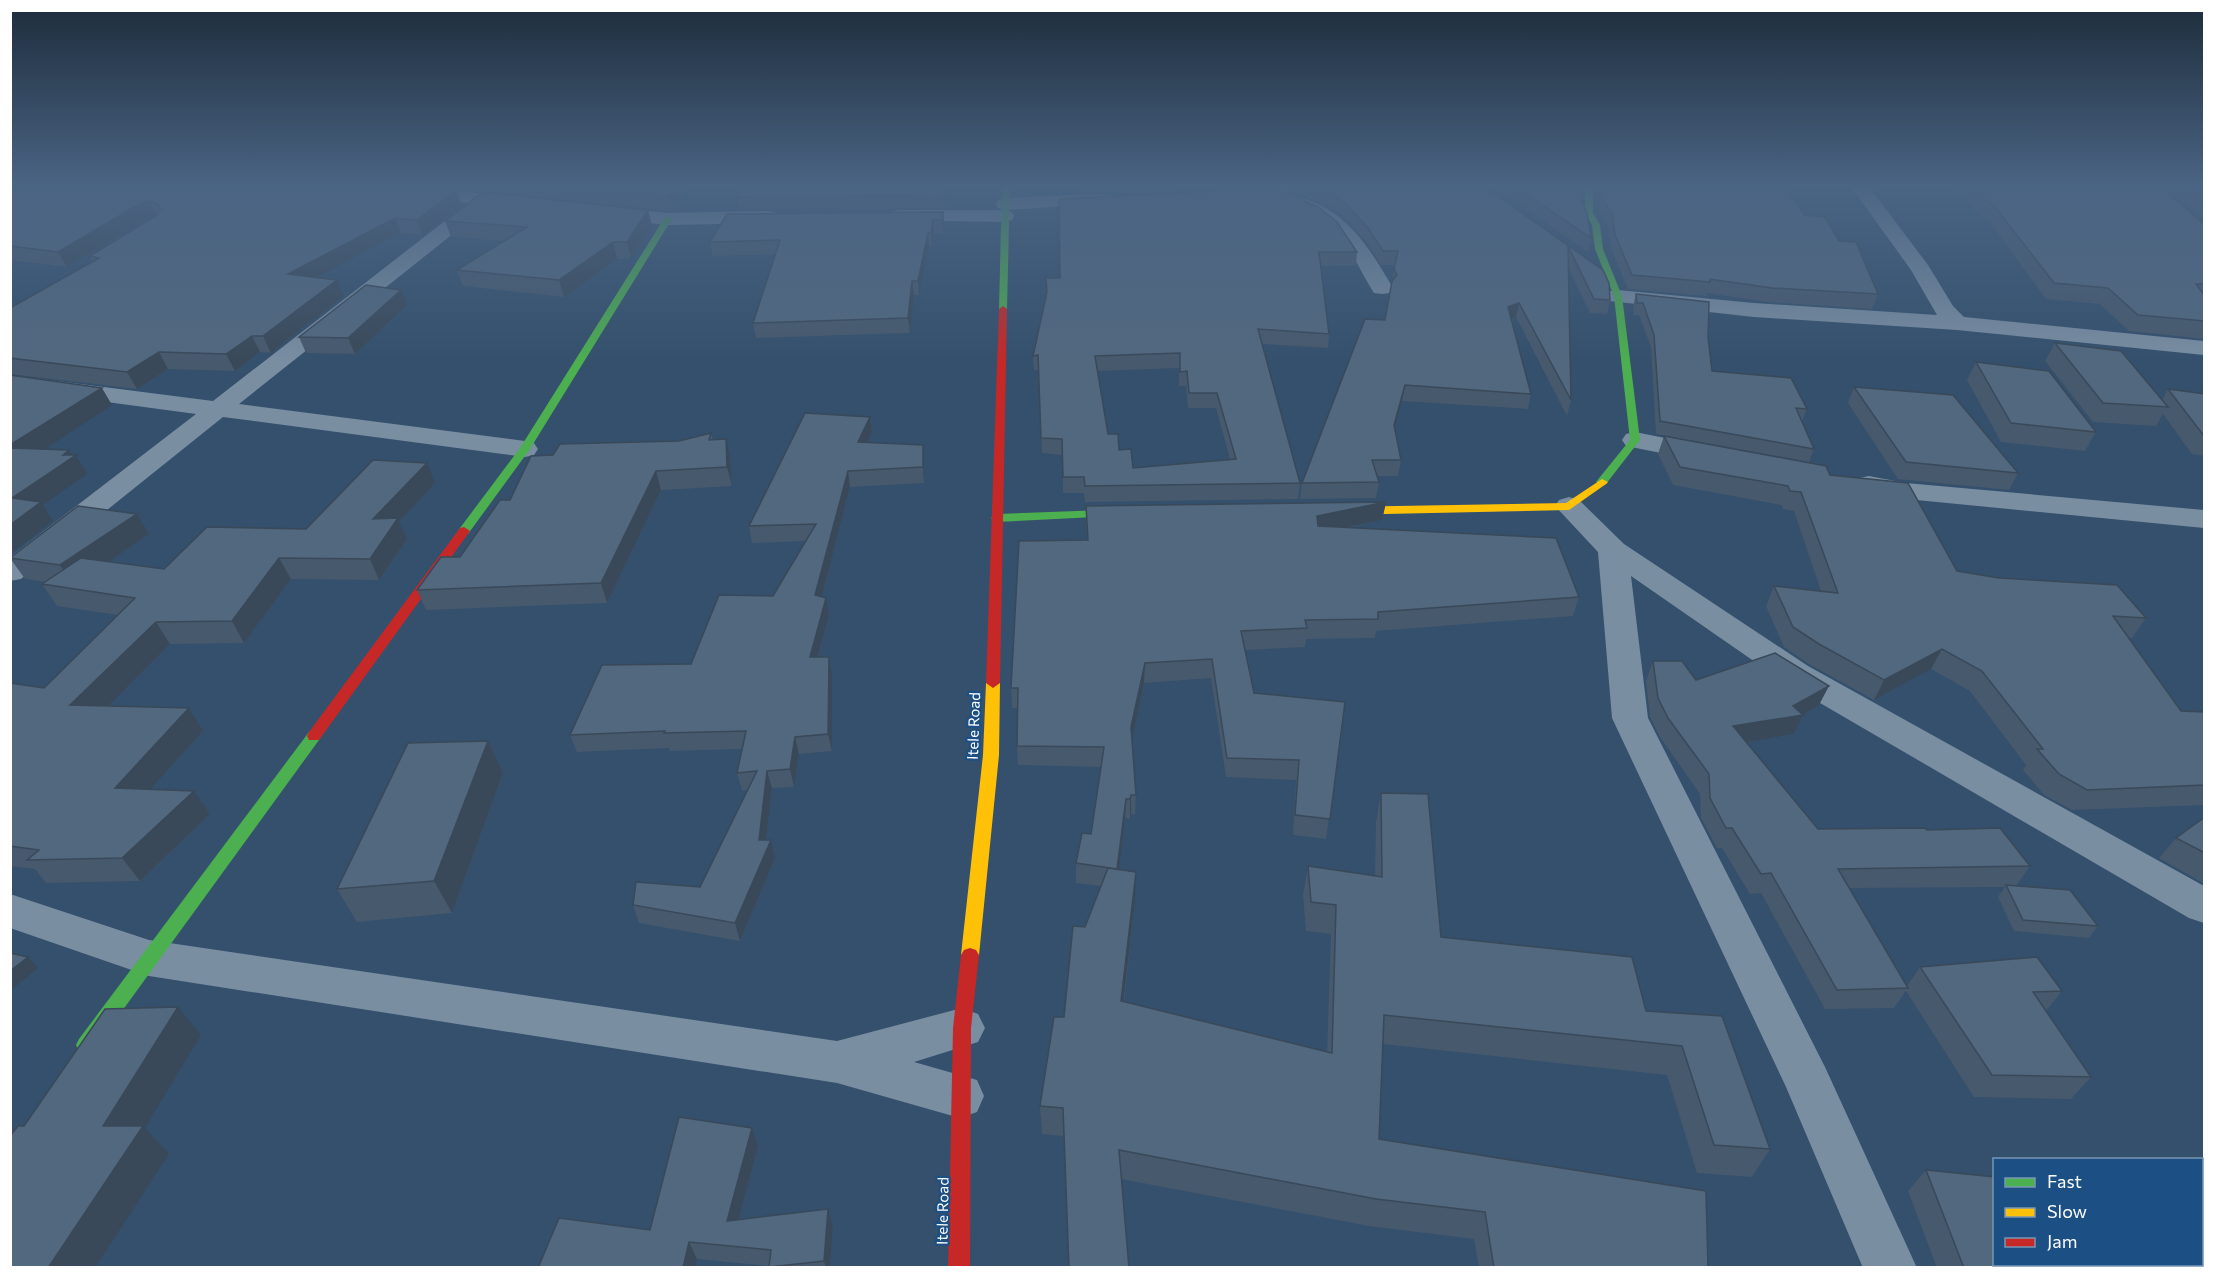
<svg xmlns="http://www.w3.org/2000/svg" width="2215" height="1278" font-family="Commissioner,sans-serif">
  <rect width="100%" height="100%" fill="#34506c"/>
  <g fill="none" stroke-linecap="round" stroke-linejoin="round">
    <g fill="#7a8ea2" fill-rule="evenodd">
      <path d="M345,184H399L518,198L525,200L527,204L525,208L518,210L488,206L239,404L525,441L534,443L538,449L534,455L525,457L223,417L21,579L10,581V557L196,414L10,389V375L213,401L468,203L354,189L348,188Z"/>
      <path d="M1274,184H1292L1284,196H1272L1269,192Z"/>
      <path d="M1849,184H1867L1928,265L1953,306L1964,317L2204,341V355L1957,330L1754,317L1618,302L1610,301L1607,296L1610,291L1618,290L1754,303L1937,315L1911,270Z"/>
      <path d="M1103,194L1109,196L1112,200L1109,204L1005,210L998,208L996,204L998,200L1005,198Z"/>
      <path d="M1301,198C1347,210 1370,249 1393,288L1390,293L1382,294L1374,293C1360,271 1351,247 1332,229C1322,221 1297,211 1292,204L1294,200Z"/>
      <path d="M605,207L668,213L769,211L776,213L778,217L776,221L769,223L668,225L598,217L596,213L598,209Z"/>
      <path d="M899,210H1005L1012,212L1014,216L1012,220L1005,222L892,220L890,216L892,212Z"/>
      <path d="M1635,432L1715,448L1719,454L1715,460L1706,462L1626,446L1622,440L1626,434Z"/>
      <path d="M1869,476L1906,483L2204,510V528L1906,499L1859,490L1855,484L1859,478Z"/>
      <path d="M1569,497L1579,500L1624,544L1808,666L2204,886V923L2189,918L1784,682L1631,576L1648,718L1825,1067L1917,1268H1863L1786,1087L1612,718L1598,552L1555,506L1559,500Z"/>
      <path d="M10,894L149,940L837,1041L962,1008L978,1014L985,1028L978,1042L914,1062L977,1080L984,1096L977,1112L960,1118L837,1083L149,976L10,928Z"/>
    </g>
    <g fill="#4caf50" fill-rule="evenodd">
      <path d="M1002,184H1010L1007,309L1003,312L999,309Z"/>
      <path d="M1585,184H1593V213L1600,225L1603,249L1622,296L1640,440L1606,484L1602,485L1596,482L1630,440L1614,296L1595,249L1592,225L1585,213Z"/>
      <path d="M665,217L672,219L530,449L468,534H460L458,531L460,528L520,448Z"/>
      <path d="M1131,509L1135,511L1137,513L1135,515L997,522L991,518L997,514Z"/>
      <path d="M314,731L319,732L321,736L319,740L93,1051L86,1053L79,1051L76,1045L79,1039L309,732Z"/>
    </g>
    <g fill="#ffc107" fill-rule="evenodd">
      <path d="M1602,479L1608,482L1606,484L1569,510L1338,515L1332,511L1338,507L1566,503Z"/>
      <path d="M993,678L1000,683L999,755L979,955L976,960L970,962L964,960L961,955L983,755L986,683Z"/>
    </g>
    <g fill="#c62828" fill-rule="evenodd">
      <path d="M1003,306L1007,309L1000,683L993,688L986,683L999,309Z"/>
      <path d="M464,527L470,531L319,740H309L307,736L309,732L460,528Z"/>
      <path d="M970,948L976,950L979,955L971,1028L970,1268H948L953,1028L961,955L964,950Z"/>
    </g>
  </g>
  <g fill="#47596d" fill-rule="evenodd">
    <path d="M10,184L457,190L461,205L422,235L401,233L317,277L337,280L344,296L271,353L260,352L235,371L168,369L137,389L10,374V308L92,262L90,256L155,216L148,218L67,267L10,260Z"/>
    <path d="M421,184H687L673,211Z"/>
    <path d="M743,184H909L907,188H944L946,201L945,208L739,210L736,197Z"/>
    <path d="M1081,184H1476L1603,270L1610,300L1607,314L1590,313L1568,267L1571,400L1567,416L1516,317L1512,319L1531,394L1528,409L1402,401L1394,429L1401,460L1398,476H1377L1379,482L1376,498L1300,499L1302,483L1385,320L1395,265H1381L1367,242L1344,216L1333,208L1279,185L1081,193Z"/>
    <path d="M1488,184H1581V200L1591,238L1588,252L1504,193Z"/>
    <path d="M1600,184H1784L1804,215L1839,241L1878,294L1872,309L1767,302L1707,293L1706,296L1628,289L1611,248L1608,225L1600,212Z"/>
    <path d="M1951,184H2158L2205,225V339L2129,331L2100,304L2046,299L1986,217H1983Z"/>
    <path d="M2161,184H2205V221Z"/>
    <path d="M1059,199L1357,252L1356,265L1321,266L1329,334L1328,348L1262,344L1300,483L1298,499L1085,502L1084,493H1063V455L1042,453L1038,370H1034L1033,356L1046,294V278H1060ZM1179,368V386H1186L1188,408H1216L1230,459L1133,468L1108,434L1097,371Z"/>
    <path d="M648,210L652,226L631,258L617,259L564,297L463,286L457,270L504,241L451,237L445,221Z"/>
    <path d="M943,212L944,225L943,233H934L932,246H929L919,295H914L910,333L756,338L753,323L776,254L713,256L710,242Z"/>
    <path d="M1636,294L1708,337L1712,371L1807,409L1802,421L1814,449L1809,462L1656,434L1651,347L1639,315H1634L1633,306Z"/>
    <path d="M407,305L355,354L306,353L299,337Z"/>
    <path d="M2055,343L2162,400L2168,389L2205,394V456L2192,454L2163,414L2156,426L2093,422L2045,361Z"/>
    <path d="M1976,362L2096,432L2085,451L2001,442L1967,380Z"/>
    <path d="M1854,387L2018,473L2009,490L1898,479L1848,403Z"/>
    <path d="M870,417L872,432L867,442L923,445L924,460V483L850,487L822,597L829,615L818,657H829L832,674V751L799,754L794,787L772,788L766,840H771L775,858L740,941L639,923L633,905L700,887L748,790H742L737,773L742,749L670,751L669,748L577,752L570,735L691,664L773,596L806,541L752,543L749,526Z"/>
    <path d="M711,433L713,440L730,458L732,486L661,490L607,603L426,610L417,590L460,557L510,500L553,455L679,441Z"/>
    <path d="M1664,436L1830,475L1957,571L2146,618L2132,638H2128L2181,711L2205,712V805L2072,810L2044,795L2023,770L2026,765L1970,691L1931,669L1874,700L1809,664L1784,647L1766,606L1774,586L1821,591L1794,511L1783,509L1781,505L1673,485L1658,454Z"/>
    <path d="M435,483L399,522L407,539L379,580L291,579L244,643L170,644L107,706L203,731L151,789L210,814L140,881L46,883L35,869L10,866V683L44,688L118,615L57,606L42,584L46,582L25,579L10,558L149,534L109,561L164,569L306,529Z"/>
    <path d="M1386,502L1382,520L1346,528L1579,597L1573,616L1376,631L1375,638L1306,639L1305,647L1245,650L1254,693L1345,702L1326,839L1293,835L1296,780L1226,777L1211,678L1144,683L1132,741L1136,795L1135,815L1131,814L1130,819L1125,818L1119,870L1135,901L1124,1002L1327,1052L1331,934L1306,931L1303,895L1308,866L1375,876L1376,822L1381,793L1441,937L1646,1011L1722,1016L1770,1149L1752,1177L1697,1173L1667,1075L1383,1044L1379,1139L1708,1268H1479L1474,1239L1369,1226L1121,1179L1064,1136L1042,1134L1040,1106L1064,1017L1085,927L1101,886L1076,883V863L1091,834L1101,767L1018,765L1017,746L1018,708H1012L1011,688L1087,540L1086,506Z"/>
    <path d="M1653,661L1696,680L1819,705L1803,715L1794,734L1746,742L1818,829L1927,830L2030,866L2016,886L2098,926L2089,938L2014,931L1998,897L2005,887L1850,888L1907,986L1920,967L2062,991L2046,1011L2091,1077L2071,1099L1974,1097L1906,991L1894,1008L1825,1009L1761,893L1750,894L1722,848H1717L1701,818L1700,794L1660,737L1650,717L1646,681Z"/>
    <path d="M488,741L503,773L452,913L357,922L337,889Z"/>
    <path d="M2205,817V884L2159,858L2176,838Z"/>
    <path d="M752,1128L758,1146L739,1219L833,1226L830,1268H770V1266L697,1259L650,1230Z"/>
    <path d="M1926,1170L2100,1268H1937L1908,1191Z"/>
  </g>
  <g fill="#394959">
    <path d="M676,184H687L673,211L670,196Z"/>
    <path d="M900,184H909L902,195L897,188Z"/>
    <path d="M944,188L946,201L945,208L944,195Z"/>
    <path d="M457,190L461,205L422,235L417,220Z"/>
    <path d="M149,201L157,216L148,218L67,267L58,252L141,203Z"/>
    <path d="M648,210L652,226L631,258L627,242Z"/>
    <path d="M943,212L944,225L943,233L942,220Z"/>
    <path d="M395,218L401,233L295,289L288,274Z"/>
    <path d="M933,220L934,233L932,246L931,233Z"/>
    <path d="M928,233L929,246L919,295L918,281Z"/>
    <path d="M613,242L617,259L564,297L559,280Z"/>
    <path d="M337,280L344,296L271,353L263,336Z"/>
    <path d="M912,281L914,295L910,333L908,318Z"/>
    <path d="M401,290L407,305L355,354L348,338Z"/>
    <path d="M1519,303L1516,317L1505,321L1508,307Z"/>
    <path d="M252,336L260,352L235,371L226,354Z"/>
    <path d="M159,352L168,369L137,389L127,372Z"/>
    <path d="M1405,385L1402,401L1391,441L1394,425Z"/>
    <path d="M102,388L112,405L19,466L10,452V445Z"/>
    <path d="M870,417L872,432L861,457L858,442Z"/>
    <path d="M726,439L730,458L732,486L727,467Z"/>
    <path d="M923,445L924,460V483L923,467Z"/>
    <path d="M69,450L73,457L76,455L87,474L43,505L53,521L10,554V525L12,498L63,455Z"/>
    <path d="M427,463L435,483L399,522L407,539L379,580L370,559L373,519Z"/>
    <path d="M656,471L661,490L607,603L601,583Z"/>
    <path d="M848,471L850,487L818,612L815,595Z"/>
    <path d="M1386,502L1382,520L1315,534L1317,516Z"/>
    <path d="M137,514L149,534L73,586L60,565Z"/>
    <path d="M279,558L291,579L244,643L232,621Z"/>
    <path d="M826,598L829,615L813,674L810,657Z"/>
    <path d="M156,622L170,644L86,728L70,705Z"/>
    <path d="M1942,649L1931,669L1874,700L1884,680Z"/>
    <path d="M829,657L832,674V751L828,734Z"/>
    <path d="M1145,663L1144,683L1131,746V727Z"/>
    <path d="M1829,686L1819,705L1803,715L1794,734L1724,746L1733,726L1793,706Z"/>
    <path d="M189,708L203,731L132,810L115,788Z"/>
    <path d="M795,737L799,754L794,787L790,769Z"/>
    <path d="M488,741L503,773L452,913L434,881Z"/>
    <path d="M767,771L772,788L764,856L771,840L775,858L740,941L735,923L759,840Z"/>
    <path d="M194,791L210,814L140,881L122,858Z"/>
    <path d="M1131,795V814L1130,819V799Z"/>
    <path d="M1126,799L1125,818L1117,888V869Z"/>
    <path d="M1136,872L1135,901L1120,1030L1121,1001Z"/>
    <path d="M28,957L38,968L10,991V971Z"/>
    <path d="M178,1007L201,1035L145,1128L169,1154L95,1268H48L103,1126Z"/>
    <path d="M752,1128L758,1146L734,1238L727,1221Z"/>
    <path d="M828,1209L833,1226L830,1268H826L824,1261Z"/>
    <path d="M689,1242L697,1259L695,1268H683Z"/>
  </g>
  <g fill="#52687f" stroke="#394959" stroke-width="1.5" fill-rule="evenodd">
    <path d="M10,184H406L457,190L417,220L395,218L288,274L337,280L263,336H252L226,354L159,352L127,372L10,358V308L99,258L90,256L157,215L161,208L156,203L149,201L141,203L58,252L10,246Z"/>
    <path d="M551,184H676L670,196Z"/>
    <path d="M743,184H900L897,188H944V195L736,197Z"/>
    <path d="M1307,184H1476L1492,192L1603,270L1609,283L1610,300L1594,299L1568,246L1571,400L1519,303L1508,307L1531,394L1405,385L1394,425L1401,460H1372L1379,482L1302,483L1365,319L1385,320L1392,281L1397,275L1394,269L1398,251H1383L1368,228L1345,203L1335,196Z"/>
    <path d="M1511,184H1581V200L1587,213L1591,238Z"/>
    <path d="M1603,184H1784L1804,215L1825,217L1839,241L1856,242L1878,294L1772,288L1710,279V282L1632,275L1615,235L1612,212L1603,200Z"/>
    <path d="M1971,184H2158L2205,225V284H2196L2205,296V321L2138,315L2108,288L2054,283L1992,203H1989Z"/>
    <path d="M2185,184H2205V200Z"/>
    <path d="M1275,188L1318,207L1337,222L1357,252H1319L1329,334L1258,329L1300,483L1085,486L1084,477H1063L1062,439L1041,438L1038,355L1033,356L1047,292L1046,278H1060L1059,199ZM1180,353V372L1187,371L1189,393H1217L1236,459L1133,468L1131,449L1119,450L1118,434H1108L1095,356Z"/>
    <path d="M483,192L648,210L627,242H613L559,280L457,270L527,227L445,221Z"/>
    <path d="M943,212L942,220H933L931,233H928L918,281H912L908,318L753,323L780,240L710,242L727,214Z"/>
    <path d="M366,285L401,290L348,338L299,337Z"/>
    <path d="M1636,294L1709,302L1708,337L1712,371L1791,378L1807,409L1796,408L1814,449L1660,421L1654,335L1643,303H1637Z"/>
    <path d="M2055,343L2121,351L2168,407L2103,403Z"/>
    <path d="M1976,362L2049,371L2096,432L2011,423Z"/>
    <path d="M10,375L102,388L10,445Z"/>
    <path d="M1854,387L1953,395L2018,473L1906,462Z"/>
    <path d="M2168,389L2205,394V436H2204Z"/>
    <path d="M805,413L870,417L858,442L923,445V467L848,471L815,595L826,598L810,657H829L828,734L795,737L790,769L767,771L759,840H771L735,923L633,905L636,882L700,887L757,771L737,773L746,731L664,733L665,731L570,735L602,665L691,664L719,595L773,596L816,524L749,526Z"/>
    <path d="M711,433L709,440L726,439L727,467L656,471L601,583L417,590L441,557H460L500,500H510L531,456L553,455L560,444L679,441Z"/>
    <path d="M1664,436L1826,466L1830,475L1908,483L1957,571L1999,578L2117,585L2146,618L2113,616L2181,711L2205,712V785L2087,790L2059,774L2037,749H2043L1982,671L1942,649L1884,680L1819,644L1793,627L1774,586L1838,593L1801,492L1790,491L1788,486L1680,467Z"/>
    <path d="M10,448L69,450L63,455H76L12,498L41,502L10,525Z"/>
    <path d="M373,460L427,463L373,519L398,518L370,559L279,558L232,621L156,622L70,705L189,708L115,788L194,791L122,858L27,860L39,850L10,846V683L44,688L135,598L42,584L81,558L164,569L207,527L306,529Z"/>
    <path d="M1386,502L1317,516L1318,526L1556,538L1579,597L1378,612V619L1305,620L1307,628L1241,631L1254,693L1345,702L1330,819L1295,815L1299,760L1227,758L1212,659L1145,663L1131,727L1136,795H1131L1130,799H1126L1117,869L1076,863L1082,833L1091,834L1104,747L1017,746L1018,688H1011L1019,541L1088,540L1086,506Z"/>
    <path d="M78,506L137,514L60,565L10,558Z"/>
    <path d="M1775,653L1829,686L1793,706L1803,715L1733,726L1818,829L1925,828L1927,830L2000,828L2030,866L1838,869L1908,988L1837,990L1771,873L1761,874L1732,828H1726L1710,798L1709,774L1668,718L1658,698L1653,661H1682L1696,680Z"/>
    <path d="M488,741L434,881L337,889L408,743Z"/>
    <path d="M1381,793L1428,794L1441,937L1632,957L1646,1011L1722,1016L1770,1149L1714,1145L1682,1046L1384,1015L1379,1139L1706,1191L1708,1268H1494L1485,1212L1376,1199L1119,1150L1129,1268H1069L1063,1108L1040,1106L1054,1017H1064L1073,926L1085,927L1108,868L1136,872L1121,1001L1332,1053L1336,905L1311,902L1308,866L1382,877Z"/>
    <path d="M2205,817V853L2176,838Z"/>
    <path d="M2006,885L2070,890L2098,926L2023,920Z"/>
    <path d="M10,953L28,957L10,971Z"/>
    <path d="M2037,957L2062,991L2033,992L2091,1077L1992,1075L1920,967Z"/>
    <path d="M178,1007L103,1126H143L48,1268H10V1136L18,1126H24L105,1009Z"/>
    <path d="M679,1117L752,1128L727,1221L828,1209L824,1261L769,1267L771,1250L689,1242L683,1268H538L559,1218L650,1230Z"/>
    <path d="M1926,1170L1995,1177V1264H2099L2100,1268H1964Z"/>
  </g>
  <linearGradient id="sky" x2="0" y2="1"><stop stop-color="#1d2c3b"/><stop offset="0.51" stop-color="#4a6483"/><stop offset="1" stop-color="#4a6483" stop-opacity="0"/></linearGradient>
  <rect width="2215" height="363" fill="url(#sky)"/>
  <g text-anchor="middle" stroke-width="4.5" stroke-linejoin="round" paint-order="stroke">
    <g font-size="15" fill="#fff" stroke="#1c5084">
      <text transform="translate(974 726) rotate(-88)" y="5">Itele Road</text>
      <text transform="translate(943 1211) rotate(-89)" y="5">Itele Road</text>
    </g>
  </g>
  <rect width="2215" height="1278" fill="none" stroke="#ffffff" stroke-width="24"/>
  <rect x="1993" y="1158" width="210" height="108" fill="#1c5084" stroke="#7796b5" stroke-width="1.5"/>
  <rect x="2005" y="1178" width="30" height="9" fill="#4caf50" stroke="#7796b5" stroke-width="1.5"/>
  <text x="2047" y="1188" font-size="18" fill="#ffffff">Fast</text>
  <rect x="2005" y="1208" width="30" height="9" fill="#ffc107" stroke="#7796b5" stroke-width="1.5"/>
  <text x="2047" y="1218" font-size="18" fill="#ffffff">Slow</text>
  <rect x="2005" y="1238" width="30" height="9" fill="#c62828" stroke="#7796b5" stroke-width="1.5"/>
  <text x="2047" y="1248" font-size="18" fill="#ffffff">Jam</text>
</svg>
